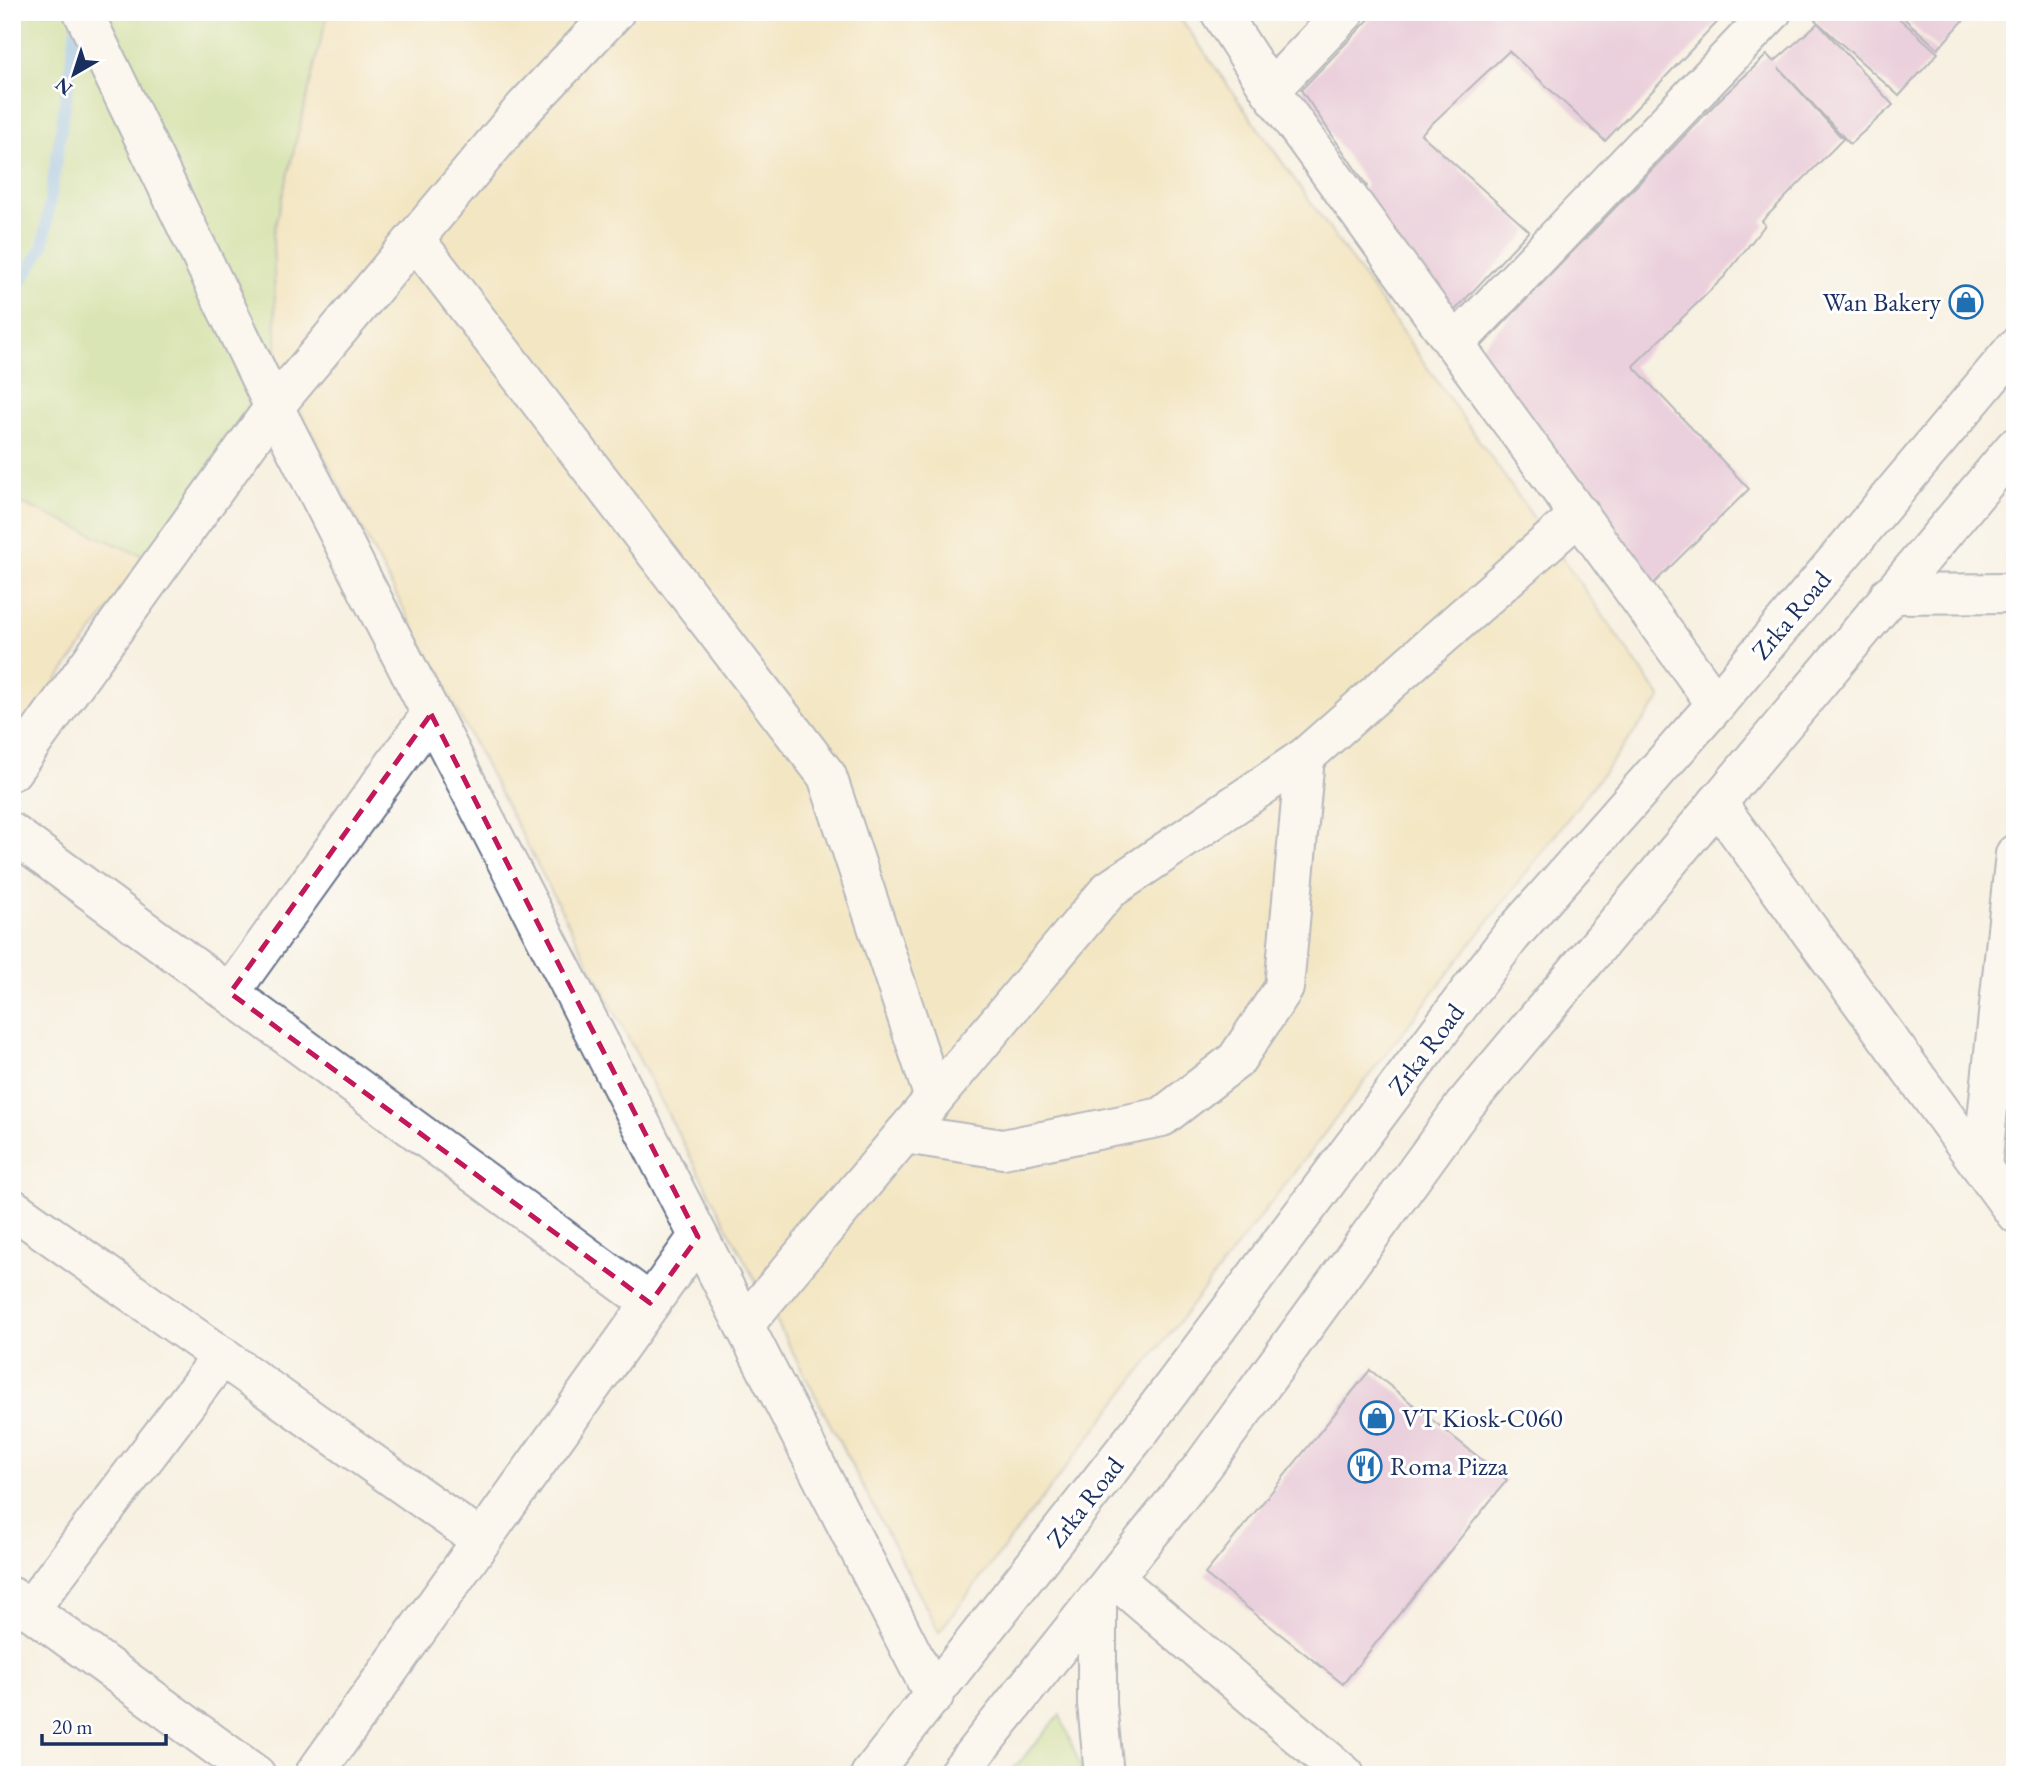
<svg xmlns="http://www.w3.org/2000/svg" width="2027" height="1787" font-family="'EB Garamond',serif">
  <rect width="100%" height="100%" fill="#fff"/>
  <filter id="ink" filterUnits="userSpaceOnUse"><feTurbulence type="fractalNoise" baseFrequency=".0143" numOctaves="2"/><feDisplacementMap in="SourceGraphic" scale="14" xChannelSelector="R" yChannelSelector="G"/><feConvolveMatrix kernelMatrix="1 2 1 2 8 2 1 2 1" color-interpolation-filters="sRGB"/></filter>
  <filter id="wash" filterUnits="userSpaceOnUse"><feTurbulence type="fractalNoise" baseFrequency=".00686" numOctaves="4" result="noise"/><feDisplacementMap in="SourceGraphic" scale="28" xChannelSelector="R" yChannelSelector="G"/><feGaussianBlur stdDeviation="1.57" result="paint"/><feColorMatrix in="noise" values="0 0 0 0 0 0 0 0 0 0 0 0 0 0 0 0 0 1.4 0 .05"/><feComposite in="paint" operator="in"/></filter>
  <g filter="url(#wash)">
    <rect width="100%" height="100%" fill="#f7f1e2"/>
    <g fill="#b7d87f" stroke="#69846e" stroke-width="2">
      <path d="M14,12H328L273,235L277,367L147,558L12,499Z"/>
      <path d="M1060,1715L1084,1775L1038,1769L1008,1775Z"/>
    </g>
    <g fill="#eeda9e" stroke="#84847e" stroke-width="2">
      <path d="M328,12H1176L1661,698L939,1632L277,367L273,235Z"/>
      <path d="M12,499L147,558L12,741Z"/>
    </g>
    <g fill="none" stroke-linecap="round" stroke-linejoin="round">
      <path stroke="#76b3e8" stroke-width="12" d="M12,296L43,247L77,24"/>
    </g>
    <g id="blocks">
      <g fill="#daa7d4">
        <path d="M1376,12H1727L1605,141L1509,51L1421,134L1529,231L1448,318L1357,195L1367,186L1301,90Z"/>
        <path d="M1822,12H1892L1938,53L1899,96L1815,20Z"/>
        <path d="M1897,12H1971L1938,49Z"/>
        <path d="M1818,23L1893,105L1850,144L1779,68L1843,139L1762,221L1765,225L1724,277L1633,366L1749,489L1644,593L1476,352L1719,100L1767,55L1774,62Z"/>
        <path d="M1370,1370L1507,1480L1343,1684L1205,1574Z"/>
      </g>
    </g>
  </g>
  <g filter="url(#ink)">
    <use href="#blocks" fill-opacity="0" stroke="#68738c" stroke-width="2"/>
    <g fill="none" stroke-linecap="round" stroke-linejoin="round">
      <defs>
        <g id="minor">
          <path d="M83,12L274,407L934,1696"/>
          <path d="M1220,12L1270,90L1716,704"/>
          <path d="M1270,90L1345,12"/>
          <path d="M415,239L827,776L934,1098"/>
          <path d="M1455,344L1772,12"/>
          <path d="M1890,594L2015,593"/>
          <path d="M12,771L274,407L525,107L615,12"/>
          <path d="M1717,803L2015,1213"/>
          <path d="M12,833L650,1303"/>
          <path d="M230,993L431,714"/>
          <path d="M904,1134L1003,1149L1162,1117L1236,1060L1284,988L1305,757"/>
          <path d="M1982,1166L2015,854"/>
          <path d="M12,1208L481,1540"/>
          <path d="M744,1325L1109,890L1305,757L1580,514"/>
          <path d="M1114,1578L1345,1775"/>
          <path d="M12,1597L256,1775"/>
          <path d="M29,1610L222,1356"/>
          <path d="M314,1775L698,1237"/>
        </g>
        <g id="major">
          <path d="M1097,1600V1704L1104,1775"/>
          <path d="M870,1775L1142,1428L1511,936L1716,704L2015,348"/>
          <path d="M957,1775L1203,1466L1464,1106L2015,447"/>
        </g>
      </defs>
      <use href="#minor" stroke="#68738c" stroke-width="42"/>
      <use href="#major" stroke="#68738c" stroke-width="42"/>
      <use href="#minor" stroke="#fff" stroke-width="38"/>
      <use href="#major" stroke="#fff" stroke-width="38"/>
    </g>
  </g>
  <path d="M0 0H2027V1787H0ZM431,714L698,1237L650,1303L230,993Z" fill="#f7f1e2" fill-opacity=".55" fill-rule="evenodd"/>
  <path fill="none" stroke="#c2185b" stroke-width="5" stroke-dasharray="14 9" stroke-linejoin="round" d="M431,714L698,1237L650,1303L230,993Z"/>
  <defs>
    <symbol id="shop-ring" viewBox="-11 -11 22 22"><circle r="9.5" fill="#fff" stroke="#1f6fb2" stroke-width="1.5"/><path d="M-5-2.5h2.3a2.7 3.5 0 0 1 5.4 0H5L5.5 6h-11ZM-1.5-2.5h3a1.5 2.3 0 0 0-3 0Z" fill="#1f6fb2"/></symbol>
    <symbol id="restaurant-ring" viewBox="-11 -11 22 22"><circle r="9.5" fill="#fff" stroke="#1f6fb2" stroke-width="1.5"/><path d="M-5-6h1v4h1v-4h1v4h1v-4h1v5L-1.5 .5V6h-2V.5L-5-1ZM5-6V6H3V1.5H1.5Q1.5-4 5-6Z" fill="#1f6fb2"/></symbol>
  </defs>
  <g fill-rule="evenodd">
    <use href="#shop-ring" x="1947" y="283" width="38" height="38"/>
    <use href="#shop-ring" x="1358" y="1399" width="38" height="38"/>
    <use href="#restaurant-ring" x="1346" y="1447" width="38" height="38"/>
  </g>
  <g text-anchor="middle" stroke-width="6" stroke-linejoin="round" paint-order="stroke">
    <g font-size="26" fill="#1b2f5e" stroke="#fff" text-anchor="start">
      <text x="1941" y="311" text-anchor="end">Wan Bakery</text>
      <text x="1402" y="1427">VT Kiosk-C060</text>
      <text x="1390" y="1475">Roma Pizza</text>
    </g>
    <g font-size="26" fill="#1b2f5e" stroke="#fff">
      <text transform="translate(1791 615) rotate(-50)" y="9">Zrka Road</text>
      <text transform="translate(1426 1049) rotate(-53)" y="9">Zrka Road</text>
      <text transform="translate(1085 1502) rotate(-52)" y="9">Zrka Road</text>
    </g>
  </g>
  <rect width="2027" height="1787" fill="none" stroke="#fff" stroke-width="42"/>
  <g transform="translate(74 74) rotate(219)" stroke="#ffffff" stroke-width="5" paint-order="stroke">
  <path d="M0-5L12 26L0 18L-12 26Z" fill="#1b2f5e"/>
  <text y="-10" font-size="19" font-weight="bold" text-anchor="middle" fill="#1b2f5e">N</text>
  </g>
  <path d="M42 1734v10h124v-10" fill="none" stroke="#1b2f5e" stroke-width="3.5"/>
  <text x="52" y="1734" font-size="21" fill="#1b2f5e" stroke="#ffffff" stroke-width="5" paint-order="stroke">20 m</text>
</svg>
